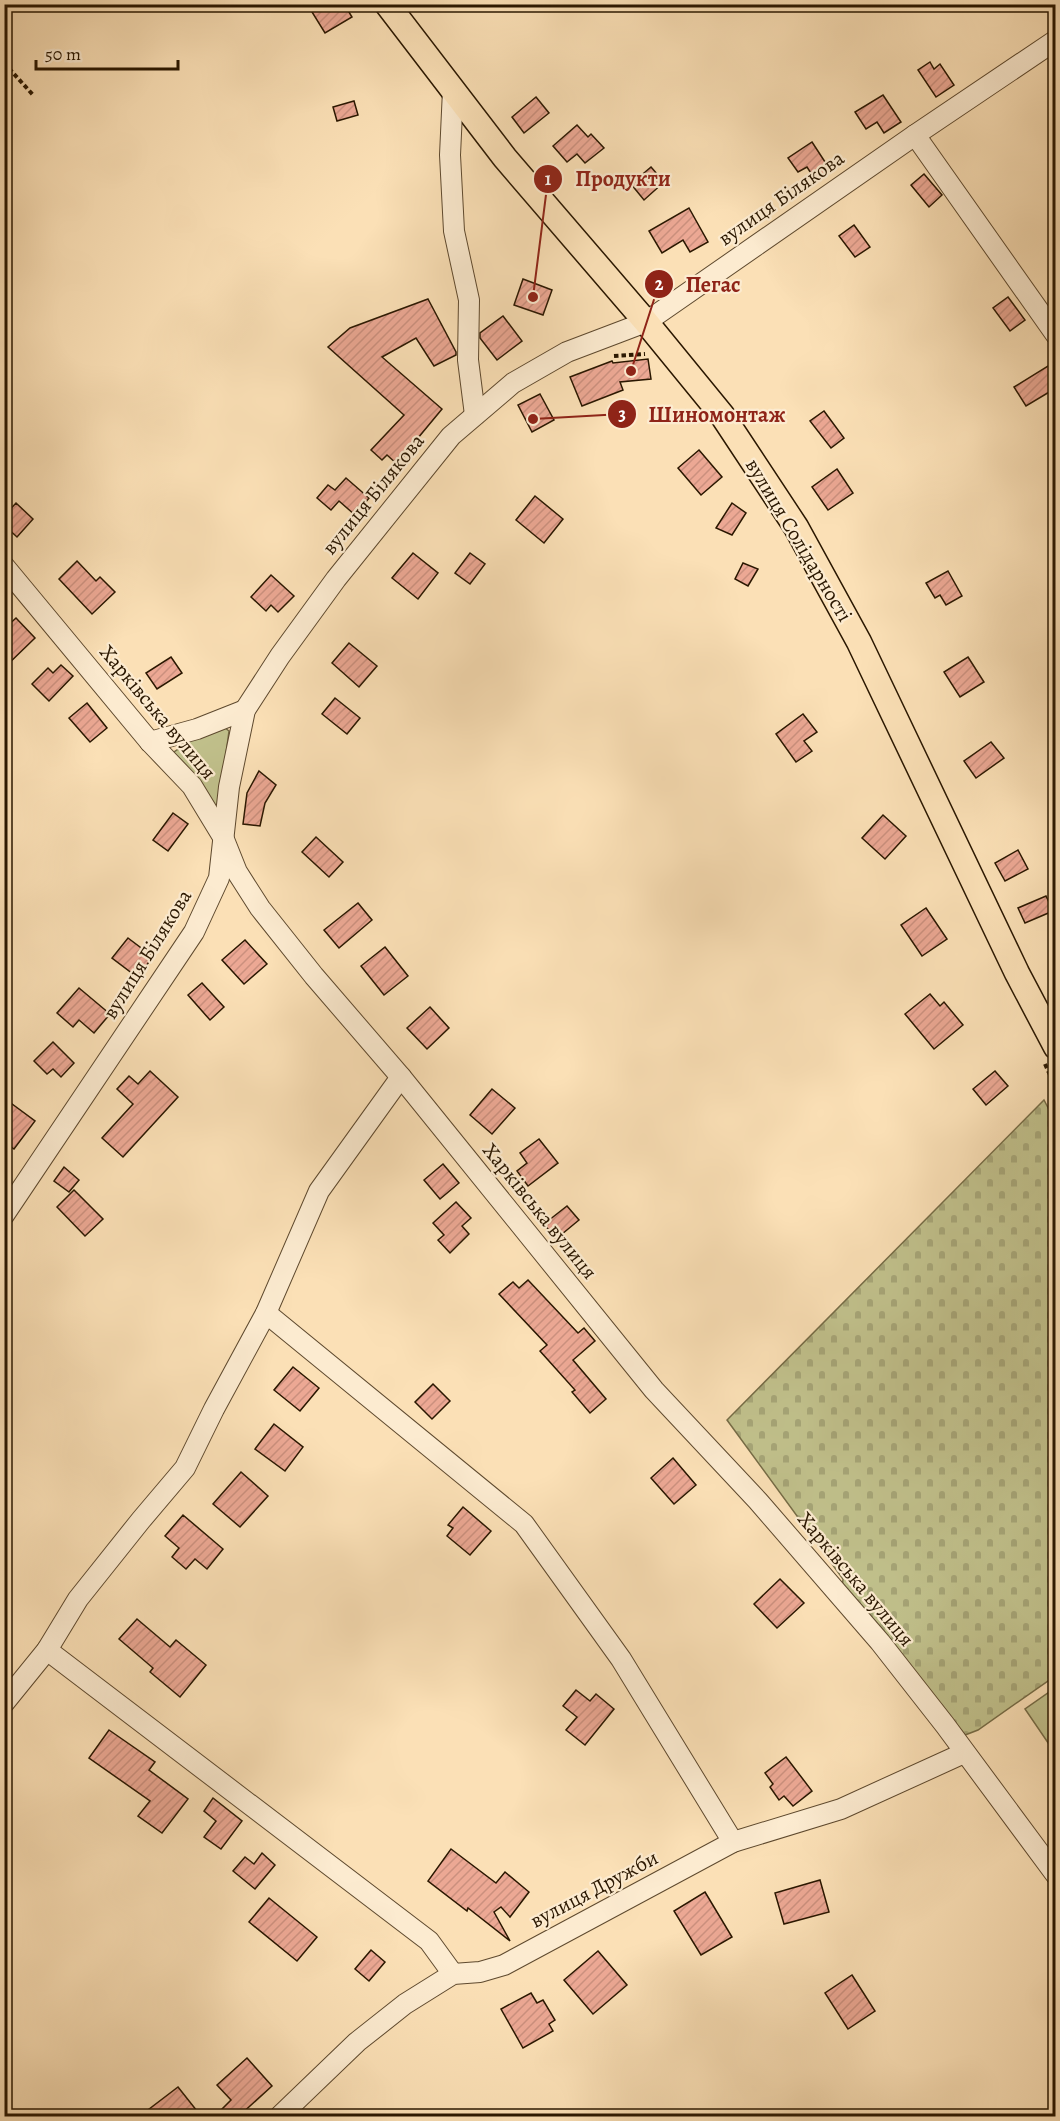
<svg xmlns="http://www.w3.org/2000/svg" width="1060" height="2121" font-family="Alegreya,serif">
  <defs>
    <pattern id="cemetery-stones" width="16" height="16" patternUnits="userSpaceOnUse" patternTransform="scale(1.5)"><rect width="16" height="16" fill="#c1c18c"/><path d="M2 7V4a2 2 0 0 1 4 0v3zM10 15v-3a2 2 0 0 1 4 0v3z" fill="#a6a577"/></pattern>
    <pattern id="building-hatch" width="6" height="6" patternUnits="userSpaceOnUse" patternTransform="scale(1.5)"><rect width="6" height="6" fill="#eca894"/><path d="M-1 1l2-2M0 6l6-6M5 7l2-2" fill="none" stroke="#cb907e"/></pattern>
  </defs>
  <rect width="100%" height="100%" fill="#fbe0b6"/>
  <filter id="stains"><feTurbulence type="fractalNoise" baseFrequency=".00333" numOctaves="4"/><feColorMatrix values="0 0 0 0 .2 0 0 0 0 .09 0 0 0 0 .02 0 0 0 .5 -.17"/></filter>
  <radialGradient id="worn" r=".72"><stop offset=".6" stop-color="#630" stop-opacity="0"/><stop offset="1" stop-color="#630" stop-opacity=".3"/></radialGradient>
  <g fill="#c1c18c" stroke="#766c46" stroke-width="1.5">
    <path d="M224,727L229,731L218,815L171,754L192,740Z"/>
    <path d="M1055,1688V1753L1025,1709Z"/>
  </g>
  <path fill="url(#cemetery-stones)" stroke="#766c46" stroke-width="1.5" d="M1044,1100L1056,1123L1055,1676L978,1730L965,1735L842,1589L843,1579L727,1420Z"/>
  <g fill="url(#building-hatch)" stroke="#2a1700" stroke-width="1.5">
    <path d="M325,4H344L352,17L325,33L312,12Z"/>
    <path d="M930,62L934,69L940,64L954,85L936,97L918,70Z"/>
    <path d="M883,95L901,122L884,133L877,122L866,129L855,112Z"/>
    <path d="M536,97L549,113L524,133L512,117Z"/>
    <path d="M354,101L358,115L337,121L333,107Z"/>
    <path d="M577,125L588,137L591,134L604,148L585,163L577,154L567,162L553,146Z"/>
    <path d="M812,142L831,171L816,181L807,167L798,172L788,158Z"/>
    <path d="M651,167L664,182L644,200L631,184Z"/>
    <path d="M924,174L942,195L929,207L911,185Z"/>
    <path d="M689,208L708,242L690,252L683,240L662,253L649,231Z"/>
    <path d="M854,225L870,247L855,257L839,236Z"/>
    <path d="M523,279L552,290L543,315L514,305Z"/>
    <path d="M1008,297L1025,320L1010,331L993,308Z"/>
    <path d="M428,299L456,352V355L434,366L416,338L382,357L442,409L413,444L414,445L397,464L387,455L382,460L371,450L404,415L328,347L350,328Z"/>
    <path d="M503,316L522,341L497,360L480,338V333Z"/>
    <path d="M648,359L651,379L620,382L623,390L582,406L570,377L612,361L613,363Z"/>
    <path d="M1056,361V388L1026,406L1014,387Z"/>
    <path d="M540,394L554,420L532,432L518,405Z"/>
    <path d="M824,411L844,438L831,448L810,421Z"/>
    <path d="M699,450L722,477L701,495L678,468Z"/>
    <path d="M837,469L853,493L828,510L812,487Z"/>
    <path d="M346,478L369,498L355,515L339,501L331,510L317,498L328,485L335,490Z"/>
    <path d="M535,496L563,519L544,543L516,520Z"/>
    <path d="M16,503L33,519L17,537L4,525V516Z"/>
    <path d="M732,503L746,513L732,535L716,528Z"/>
    <path d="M413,553L438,573L418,599L392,578Z"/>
    <path d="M470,553L485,564L470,584L455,573Z"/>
    <path d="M77,561L96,581L100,577L115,592L92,614L59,579Z"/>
    <path d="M743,563L758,569L748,586L735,579Z"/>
    <path d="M948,571L962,596L946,605L940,595L935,598L926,583Z"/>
    <path d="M271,575L294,596L278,612L271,605L266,611L251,597Z"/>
    <path d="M16,618L35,638L4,668V629Z"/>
    <path d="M349,643L377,666L359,687L332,663Z"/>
    <path d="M171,657L182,673L157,689L146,673Z"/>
    <path d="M968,657L984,682L960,697L944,672Z"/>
    <path d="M61,665L73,676L49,701L32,684L48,668L53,673Z"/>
    <path d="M335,698L360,718L347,734L322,714Z"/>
    <path d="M87,703L107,728L90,742L69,718Z"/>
    <path d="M803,714L817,732L804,741L812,751L796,762L776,734Z"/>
    <path d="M991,742L1004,758L976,778L964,761Z"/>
    <path d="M259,771L276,785L265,803L260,826L243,824L247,793Z"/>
    <path d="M173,813L188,824L168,851L153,840Z"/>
    <path d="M883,815L906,836L885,859L862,838Z"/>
    <path d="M316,837L343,862L329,877L302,852Z"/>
    <path d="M1018,850L1028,869L1005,881L995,863Z"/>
    <path d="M1046,896L1053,911L1025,923L1018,908Z"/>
    <path d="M358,903L372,920L339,948L324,930Z"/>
    <path d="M926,908L947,939L922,956L901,925Z"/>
    <path d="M128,938L153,957L137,977L112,958Z"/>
    <path d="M245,940L267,964L244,984L222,960Z"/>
    <path d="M385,947L408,976L384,995L361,966Z"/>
    <path d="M202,983L224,1007L210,1020L188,995Z"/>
    <path d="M79,988L110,1014L94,1033L79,1020L73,1027L57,1013Z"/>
    <path d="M930,994L940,1006L944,1002L963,1025L934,1049L905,1014Z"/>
    <path d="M430,1007L449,1028L427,1049L407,1028Z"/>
    <path d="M53,1042L74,1063L61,1077L53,1069L47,1074L34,1061Z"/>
    <path d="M150,1071L178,1097L123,1157L102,1138L133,1104L117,1089L129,1076L138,1084Z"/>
    <path d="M995,1071L1008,1086L986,1105L973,1089Z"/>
    <path d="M492,1089L515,1108L492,1134L470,1115Z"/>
    <path d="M4,1098L35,1121L14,1149L4,1142Z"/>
    <path d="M539,1139L558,1163L528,1186L517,1171L527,1163L520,1153Z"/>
    <path d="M443,1164L459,1183L440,1199L424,1180Z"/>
    <path d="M64,1167L79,1180L69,1192L54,1181Z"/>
    <path d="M74,1190L103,1219L85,1236L57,1207Z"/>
    <path d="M456,1202L471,1218L462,1226L469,1234L450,1253L438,1240L444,1235L433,1223Z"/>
    <path d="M567,1206L579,1220L556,1239L544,1224Z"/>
    <path d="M528,1280L578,1333L584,1328L595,1341L573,1360L606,1399L590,1413L572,1392L575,1390L540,1351L547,1345L499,1294L513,1282L519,1288Z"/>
    <path d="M293,1367L319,1388L300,1411L274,1390Z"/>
    <path d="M433,1384L450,1401L432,1419L415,1402Z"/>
    <path d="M274,1424L303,1447L285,1471L255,1449Z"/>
    <path d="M673,1458L696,1485L674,1504L651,1478Z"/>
    <path d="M241,1472L268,1496L240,1527L213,1504Z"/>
    <path d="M463,1507L491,1531L470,1555L447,1536L453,1528L448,1525Z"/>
    <path d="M183,1515L223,1549L207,1569L195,1559L186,1569L172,1557L179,1548L165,1536Z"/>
    <path d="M780,1579L804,1603L777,1628L754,1604Z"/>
    <path d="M137,1619L170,1647L176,1640L206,1665L180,1697L150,1672L153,1668L119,1639Z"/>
    <path d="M576,1690L590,1701L596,1694L614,1709L585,1745L566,1730L577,1717L563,1706Z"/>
    <path d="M109,1730L155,1762L149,1770L188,1799L162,1833L138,1816L150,1801L89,1758Z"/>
    <path d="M786,1757L812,1791L793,1806L784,1796L779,1800L770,1787L773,1784L765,1773Z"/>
    <path d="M213,1798L242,1821L221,1849L204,1837L216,1821L204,1811Z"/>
    <path d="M451,1849L496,1883L505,1872L529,1892L510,1917L501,1907L494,1912L510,1941L468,1908L467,1911L428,1881Z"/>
    <path d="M262,1853L275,1865L255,1889L233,1871L245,1857L254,1864Z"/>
    <path d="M820,1880L829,1912L784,1924L775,1893Z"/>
    <path d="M705,1892L732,1937L701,1955L674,1911Z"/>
    <path d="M269,1898L317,1937L297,1961L249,1922Z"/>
    <path d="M371,1950L385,1962L369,1981L355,1969Z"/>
    <path d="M598,1951L627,1985L593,2014L564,1980Z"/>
    <path d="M852,1975L875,2011L848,2029L825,1993Z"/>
    <path d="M531,1993L537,2003L543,2000L555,2020L549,2024L553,2031L523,2048L501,2009Z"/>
    <path d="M247,2058L272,2086L239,2116H215L231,2100L217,2085Z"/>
    <path d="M178,2087L201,2116H140Z"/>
  </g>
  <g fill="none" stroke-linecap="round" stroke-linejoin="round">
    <defs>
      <g id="minor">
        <path d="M453,90L450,155L454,231L469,300L468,360L475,415"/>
        <path d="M915,135L1056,335"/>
        <path d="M4,566L150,742L192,786L223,837L237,872L260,908L314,976L401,1077L654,1390L758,1501L880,1642L945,1725L1056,1875"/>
        <path d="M150,742L197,729L245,710"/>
        <path d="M4,1215L194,932L219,878L229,787L245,710L280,656L336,579L451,436L513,383L567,352L646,322L915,135L1056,40"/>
        <path d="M266,1313L524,1524L621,1659L733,1842"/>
        <path d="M47,1650L429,1941L453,1974"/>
        <path d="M4,1703L47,1650L78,1599L141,1520L185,1468L214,1409L266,1313L319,1191L401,1077"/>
        <path d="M280,2116L357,2042L405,2004L453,1974L480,1972L504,1965L733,1842L841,1809L964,1753"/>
      </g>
      <path id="major" d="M387,4L505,158L646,322L722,415L796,527L859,642L1017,973L1056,1047"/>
    </defs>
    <use href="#minor" stroke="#5e492e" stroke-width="22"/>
    <use href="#major" stroke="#2a1700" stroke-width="27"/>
    <g stroke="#2a1700" stroke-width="4" stroke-dasharray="4.5 3" stroke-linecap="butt">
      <path d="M4,63L34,96"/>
      <path d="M614,356L645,354"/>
      <path d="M1045,1064L1056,1088"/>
    </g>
    <use href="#minor" stroke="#fcebd0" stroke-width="20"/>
    <use href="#major" stroke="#fbe0b6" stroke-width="24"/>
  </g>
  <g text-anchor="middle" stroke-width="4.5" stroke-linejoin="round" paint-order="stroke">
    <g font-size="21" fill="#2a1700" stroke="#fcebd0">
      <text transform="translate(781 198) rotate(-35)" y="7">вулиця Білякова</text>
      <text transform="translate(373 494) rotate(-51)" y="7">вулиця Білякова</text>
      <text transform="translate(799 540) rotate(59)" y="7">вулиця Солідарності</text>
      <text transform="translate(158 712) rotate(50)" y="7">Харківська вулиця</text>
      <text transform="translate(147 954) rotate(-58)" y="7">вулиця Білякова</text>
      <text transform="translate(540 1211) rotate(51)" y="7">Харківська вулиця</text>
      <text transform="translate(856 1579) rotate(50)" y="7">Харківська вулиця</text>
      <text transform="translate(594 1889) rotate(-28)" y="7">вулиця Дружби</text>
    </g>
  </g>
  <path fill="none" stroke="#8f2418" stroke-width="2" d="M533 297L548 179M631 371L659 284M533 419L622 414"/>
  <g fill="#8f2418" stroke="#fcebd0" stroke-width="2">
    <circle cx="533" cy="297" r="6"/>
    <circle cx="631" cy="371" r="6"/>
    <circle cx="533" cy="419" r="6"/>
    <circle cx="548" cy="179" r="15"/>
    <circle cx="659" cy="284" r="15"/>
    <circle cx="622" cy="414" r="15"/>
  </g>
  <g font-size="18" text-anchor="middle" font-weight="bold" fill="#fff">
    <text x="548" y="185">1</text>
    <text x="659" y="290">2</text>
    <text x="622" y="420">3</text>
  </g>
  <g font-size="22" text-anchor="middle" font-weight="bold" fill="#8f2418" stroke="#fcebd0" stroke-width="4.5" stroke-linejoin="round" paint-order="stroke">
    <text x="623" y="186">Продукти</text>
    <text x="713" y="292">Пегас</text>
    <text x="717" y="422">Шиномонтаж</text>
  </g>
  <rect width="1060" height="2121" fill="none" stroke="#fbe0b6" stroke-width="24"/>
  <rect x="6" y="6" width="1048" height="2109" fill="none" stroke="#2a1700" stroke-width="3"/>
  <rect x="12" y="12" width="1036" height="2097" fill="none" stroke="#2a1700" stroke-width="1.5"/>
  <path d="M36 60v9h142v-9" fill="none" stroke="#2a1700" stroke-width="3"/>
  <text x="45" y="60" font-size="18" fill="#2a1700" stroke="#fcebd0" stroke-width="4.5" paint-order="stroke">50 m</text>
  <rect width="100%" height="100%" filter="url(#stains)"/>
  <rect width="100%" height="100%" fill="url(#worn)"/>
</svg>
